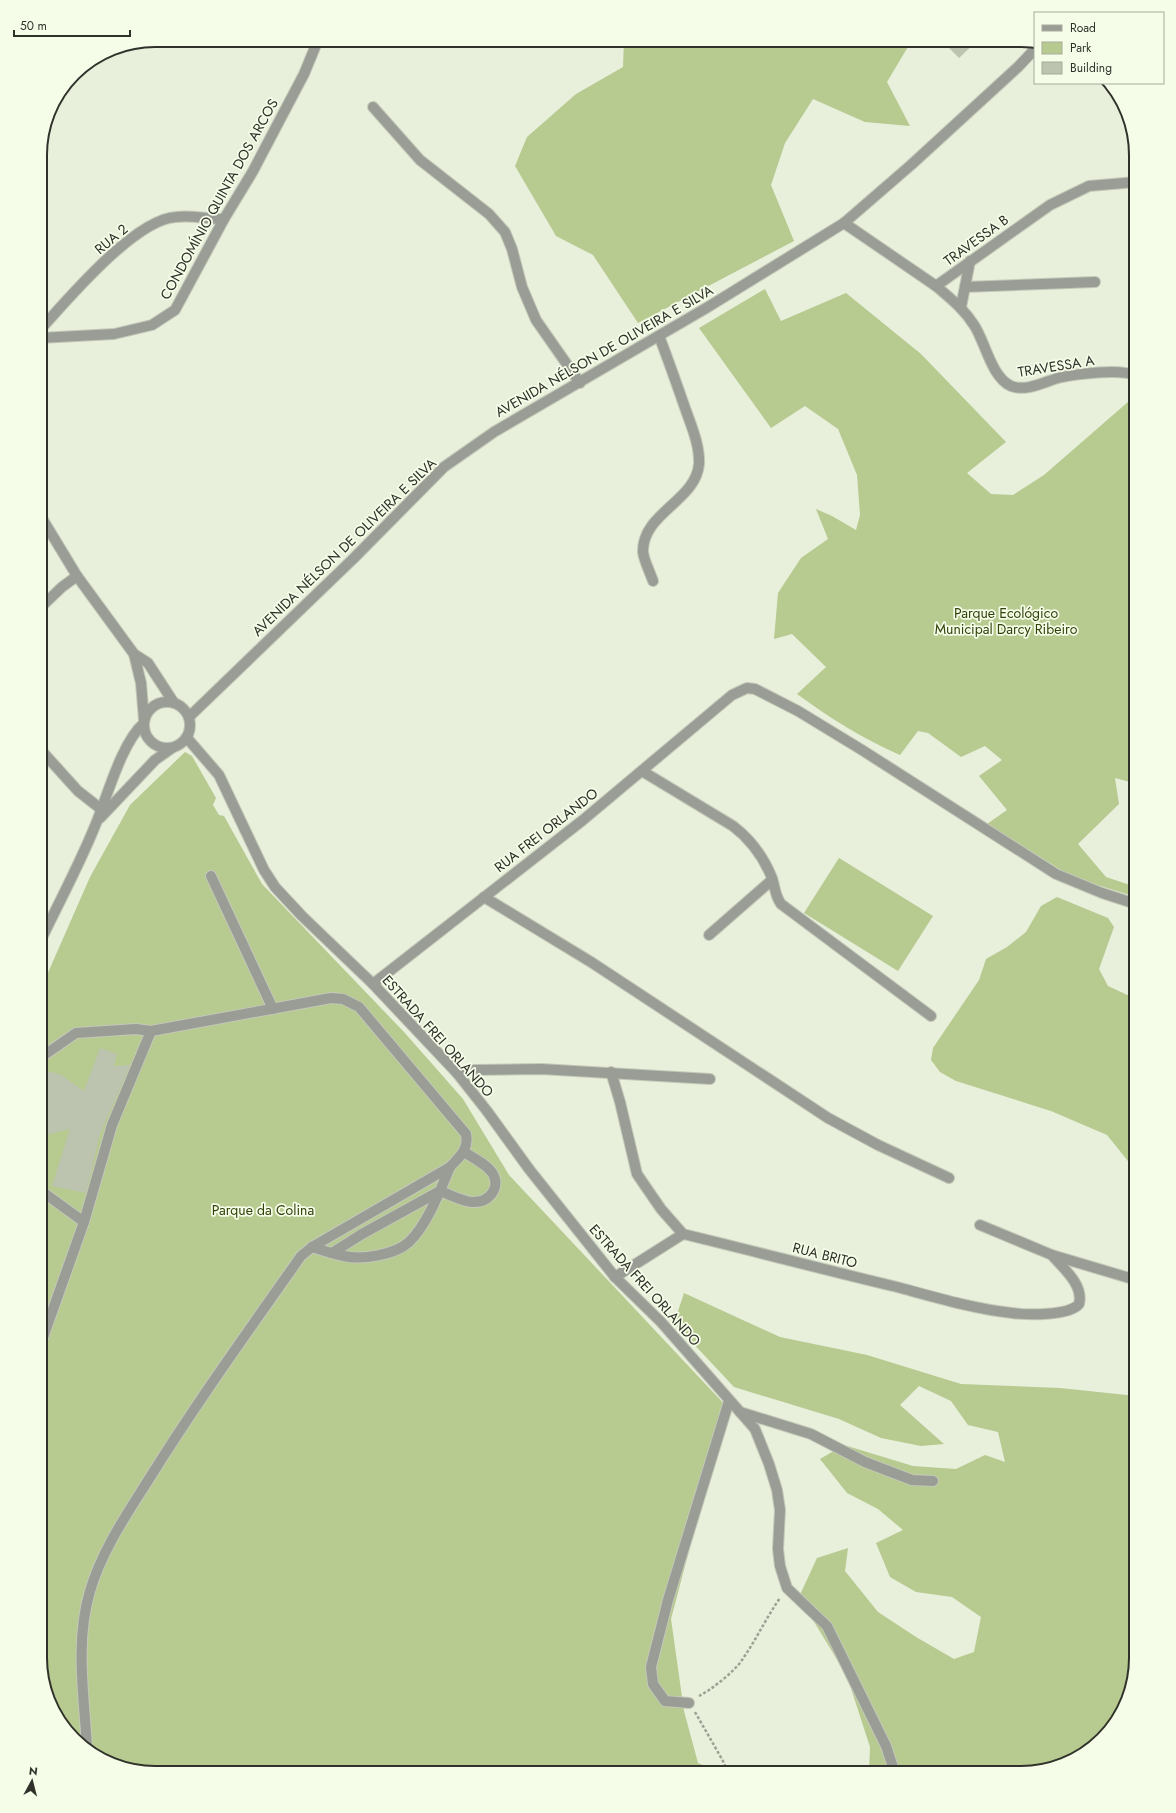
<svg xmlns="http://www.w3.org/2000/svg" width="1176" height="1813" font-family="Jost,sans-serif">
  <rect width="100%" height="100%" fill="#e8efdb"/>
  <g fill="#b7ca90">
    <path d="M624,40H912L887,82L910,126L865,122L813,99L785,143L771,185L794,241L638,323L593,255L556,236L515,166L527,137L576,94L623,67Z"/>
    <path d="M765,289L781,321L846,293L921,354L1006,442L967,473L991,494L1013,495L1044,475L1136,395V787L1130,782L1115,778L1119,804L1078,844L1106,877L1133,886L1136,884V897L1072,877L987,824L1007,810L979,776L1002,760L985,746L961,757L928,733L918,731L900,755C863,739 830,718 797,694L826,667L792,634L774,639L778,593L801,558L828,539L816,509L832,516L856,530L860,515L857,475L838,429L805,406L771,428L699,328Z"/>
    <path d="M185,752L192,756L216,798L213,805L219,815L224,816L262,884L404,1032L463,1099L509,1175L727,1407L671,1619L684,1711L698,1763L723,1773H148L97,1757L55,1715L40,1658V991L90,877L130,805Z"/>
    <path d="M839,858L933,916L898,971L804,913Z"/>
    <path d="M1057,897L1108,918L1114,927L1099,969L1108,986L1136,999V1171L1107,1135L1051,1111L956,1081L940,1072L931,1060L933,1048L979,980L986,959L1007,947L1026,932L1041,906Z"/>
    <path d="M684,1293L780,1337L867,1355L961,1384L1060,1388L1136,1396V1658L1120,1716L1078,1758L1021,1773H869L870,1747L847,1676L799,1597L817,1558L848,1548L845,1571L878,1612L916,1637L954,1659L974,1652L981,1617L952,1597L916,1592L890,1577L876,1543L903,1530L878,1509L847,1493L820,1459L844,1445L913,1466L956,1469L985,1455L1005,1462L998,1432L968,1425L951,1401L919,1386L900,1405L944,1444L921,1446L881,1438L839,1419L734,1387L674,1323Z"/>
  </g>
  <g fill="#bcc3af">
    <path d="M941,40H978L959,58Z"/>
    <path d="M100,1048L117,1054L114,1066L130,1065L100,1134L86,1193L52,1186L70,1129L50,1134L40,1133V1073L52,1072L61,1075L84,1091Z"/>
  </g>
  <g fill="none" stroke-linecap="round" stroke-linejoin="round">
    <defs>
      <g id="minor">
        <path d="M373,107L420,160L489,214L505,232L512,249L522,287L536,320L580,383"/>
        <path d="M844,223L936,286L1050,205L1089,186L1136,182"/>
        <path d="M936,286C950,298 964,309 974,325C985,341 991,377 1011,386C1026,392 1044,382 1058,378C1075,374 1122,368 1136,376"/>
        <path d="M965,287L1095,282"/>
        <path d="M961,307L970,261"/>
        <path d="M40,330C67,300 135,219 176,217C191,215 208,219 224,219"/>
        <path d="M40,338L114,334L152,325L175,310L224,219L253,171L304,74L318,40"/>
        <path d="M40,515L77,576L134,654L141,683L144,720"/>
        <path d="M653,581C650,572 644,561 643,552C642,513 696,501 699,464C700,444 690,423 684,405C676,382 668,359 659,336"/>
        <path d="M40,608L62,587L77,576"/>
        <path d="M134,654L148,663L174,703"/>
        <circle cx="167" cy="725" r="23"/>
        <path d="M189,717L353,559L444,467L494,432L708,307L844,223L911,165L1018,67L1035,49"/>
        <path d="M187,738L219,775L264,870L275,887L302,916L373,984L457,1073L487,1111L529,1169L615,1277L661,1322L755,1429L769,1464L777,1490L780,1510L778,1549L780,1566L787,1588L827,1626L886,1746L895,1773"/>
        <path d="M40,749L78,791L101,809"/>
        <path d="M642,771L733,826C750,839 764,858 772,878C775,887 775,896 781,904L931,1016"/>
        <path d="M100,818L155,760L172,748"/>
        <path d="M211,876L273,1009"/>
        <path d="M484,897L591,962L828,1118L878,1145L949,1178"/>
        <path d="M709,935L772,880"/>
        <path d="M40,942C59,902 81,862 97,821C108,794 122,742 144,723"/>
        <path d="M373,984L583,820L732,695L747,688L755,689L798,711L862,750L1056,874L1102,893L1136,904"/>
        <path d="M40,1058L76,1033L136,1029L151,1031L331,998L343,999L359,1007L466,1134C469,1150 460,1156 450,1167L312,1247L301,1256C249,1330 197,1402 149,1479C127,1514 102,1550 90,1591C75,1641 84,1696 87,1747"/>
        <path d="M611,1072L620,1102L637,1174L661,1209L683,1234C754,1251 825,1270 897,1287C934,1297 974,1309 1012,1313C1027,1315 1069,1316 1079,1304C1084,1285 1063,1268 1052,1255"/>
        <path d="M457,1073L472,1070L541,1069L710,1079"/>
        <path d="M84,1222L112,1125L151,1031"/>
        <path d="M980,1225L1052,1255L1136,1280"/>
        <path d="M312,1247C322,1250 333,1254 344,1256C362,1260 395,1255 409,1242C427,1225 440,1191 450,1167"/>
        <path d="M332,1253L362,1234L440,1191C451,1195 461,1201 472,1202C488,1203 501,1189 493,1174C487,1164 473,1158 464,1152"/>
        <path d="M615,1277L683,1234"/>
        <path d="M40,1346L84,1222L40,1190"/>
        <path d="M740,1412L811,1434L865,1462L912,1480L933,1481"/>
        <path d="M689,1703L665,1701L653,1684L651,1667L668,1600L729,1401"/>
      </g>
    </defs>
    <use href="#minor" stroke="#c3c9b8" stroke-width="12"/>
    <g stroke="#9da294" stroke-width="2.5" stroke-dasharray="3 2" stroke-linecap="butt">
      <path d="M699,1696C711,1690 735,1671 742,1660C756,1640 766,1618 780,1598"/>
      <path d="M695,1712L723,1761L728,1773"/>
    </g>
    <use href="#minor" stroke="#9a9d95" stroke-width="10"/>
  </g>
  <g text-anchor="middle" stroke-width="3.5" stroke-linejoin="round" paint-order="stroke">
    <g font-size="14" fill="#2f312a" stroke="#f5fde8">
      <text transform="translate(219 199) rotate(-61)" y="5">CONDOMÍNIO QUINTA DOS ARCOS</text>
      <text transform="translate(111 239) rotate(-40)" y="5">RUA 2</text>
      <text transform="translate(976 240) rotate(-36)" y="5">TRAVESSA B</text>
      <text transform="translate(604 351) rotate(-30)" y="5">AVENIDA NÉLSON DE OLIVEIRA E SILVA</text>
      <text transform="translate(1056 366) rotate(-9)" y="5">TRAVESSA A</text>
      <text transform="translate(344 547) rotate(-44)" y="5">AVENIDA NÉLSON DE OLIVEIRA E SILVA</text>
      <text transform="translate(546 830) rotate(-38)" y="5">RUA FREI ORLANDO</text>
      <text transform="translate(438 1036) rotate(48)" y="5">ESTRADA FREI ORLANDO</text>
      <text transform="translate(825 1255) rotate(14)" y="5">RUA BRITO</text>
      <text transform="translate(645 1285) rotate(48)" y="5">ESTRADA FREI ORLANDO</text>
    </g>
    <g font-size="14" fill="#32400a" stroke="#f5fde8">
      <text x="1006" y="618">Parque Ecológico<tspan x="1006" dy="16">Municipal Darcy Ribeiro</tspan></text>
      <text x="263" y="1215">Parque da Colina</text>
    </g>
  </g>
  <path d="M0 0H1176V1813H0ZM155 47H1021A108 108 0 0 1 1129 155V1658A108 108 0 0 1 1021 1766H155A108 108 0 0 1 47 1658V155A108 108 0 0 1 155 47Z" fill="#f5fde8" fill-rule="evenodd"/>
  <path fill="none" stroke="#2f312a" stroke-width="2" d="M155 47H1021A108 108 0 0 1 1129 155V1658A108 108 0 0 1 1021 1766H155A108 108 0 0 1 47 1658V155A108 108 0 0 1 155 47Z"/>
  <rect x="1034" y="12" width="130" height="72" fill="#f5fde8" stroke="#a6ab9c"/>
  <rect x="1042" y="25" width="20" height="6" fill="#9a9d95" stroke="#a6ab9c"/>
  <text x="1070" y="32" font-size="12" fill="#2f312a">Road</text>
  <rect x="1042" y="42" width="20" height="12" fill="#b7ca90" stroke="#a6ab9c"/>
  <text x="1070" y="52" font-size="12" fill="#2f312a">Park</text>
  <rect x="1042" y="62" width="20" height="12" fill="#bcc3af" stroke="#a6ab9c"/>
  <text x="1070" y="72" font-size="12" fill="#2f312a">Building</text>
  <g transform="translate(32 1781) rotate(7)" stroke="#f5fde8" stroke-width="3" paint-order="stroke">
  <path d="M0-3L7 15L0 10L-7 15Z" fill="#2f312a"/>
  <text y="-6" font-size="11" font-weight="bold" text-anchor="middle" fill="#2f312a">N</text>
  </g>
  <path d="M14 30v6h116v-6" fill="none" stroke="#2f312a" stroke-width="2"/>
  <text x="20" y="30" font-size="12" fill="#2f312a" stroke="#f5fde8" stroke-width="3" paint-order="stroke">50 m</text>
</svg>
